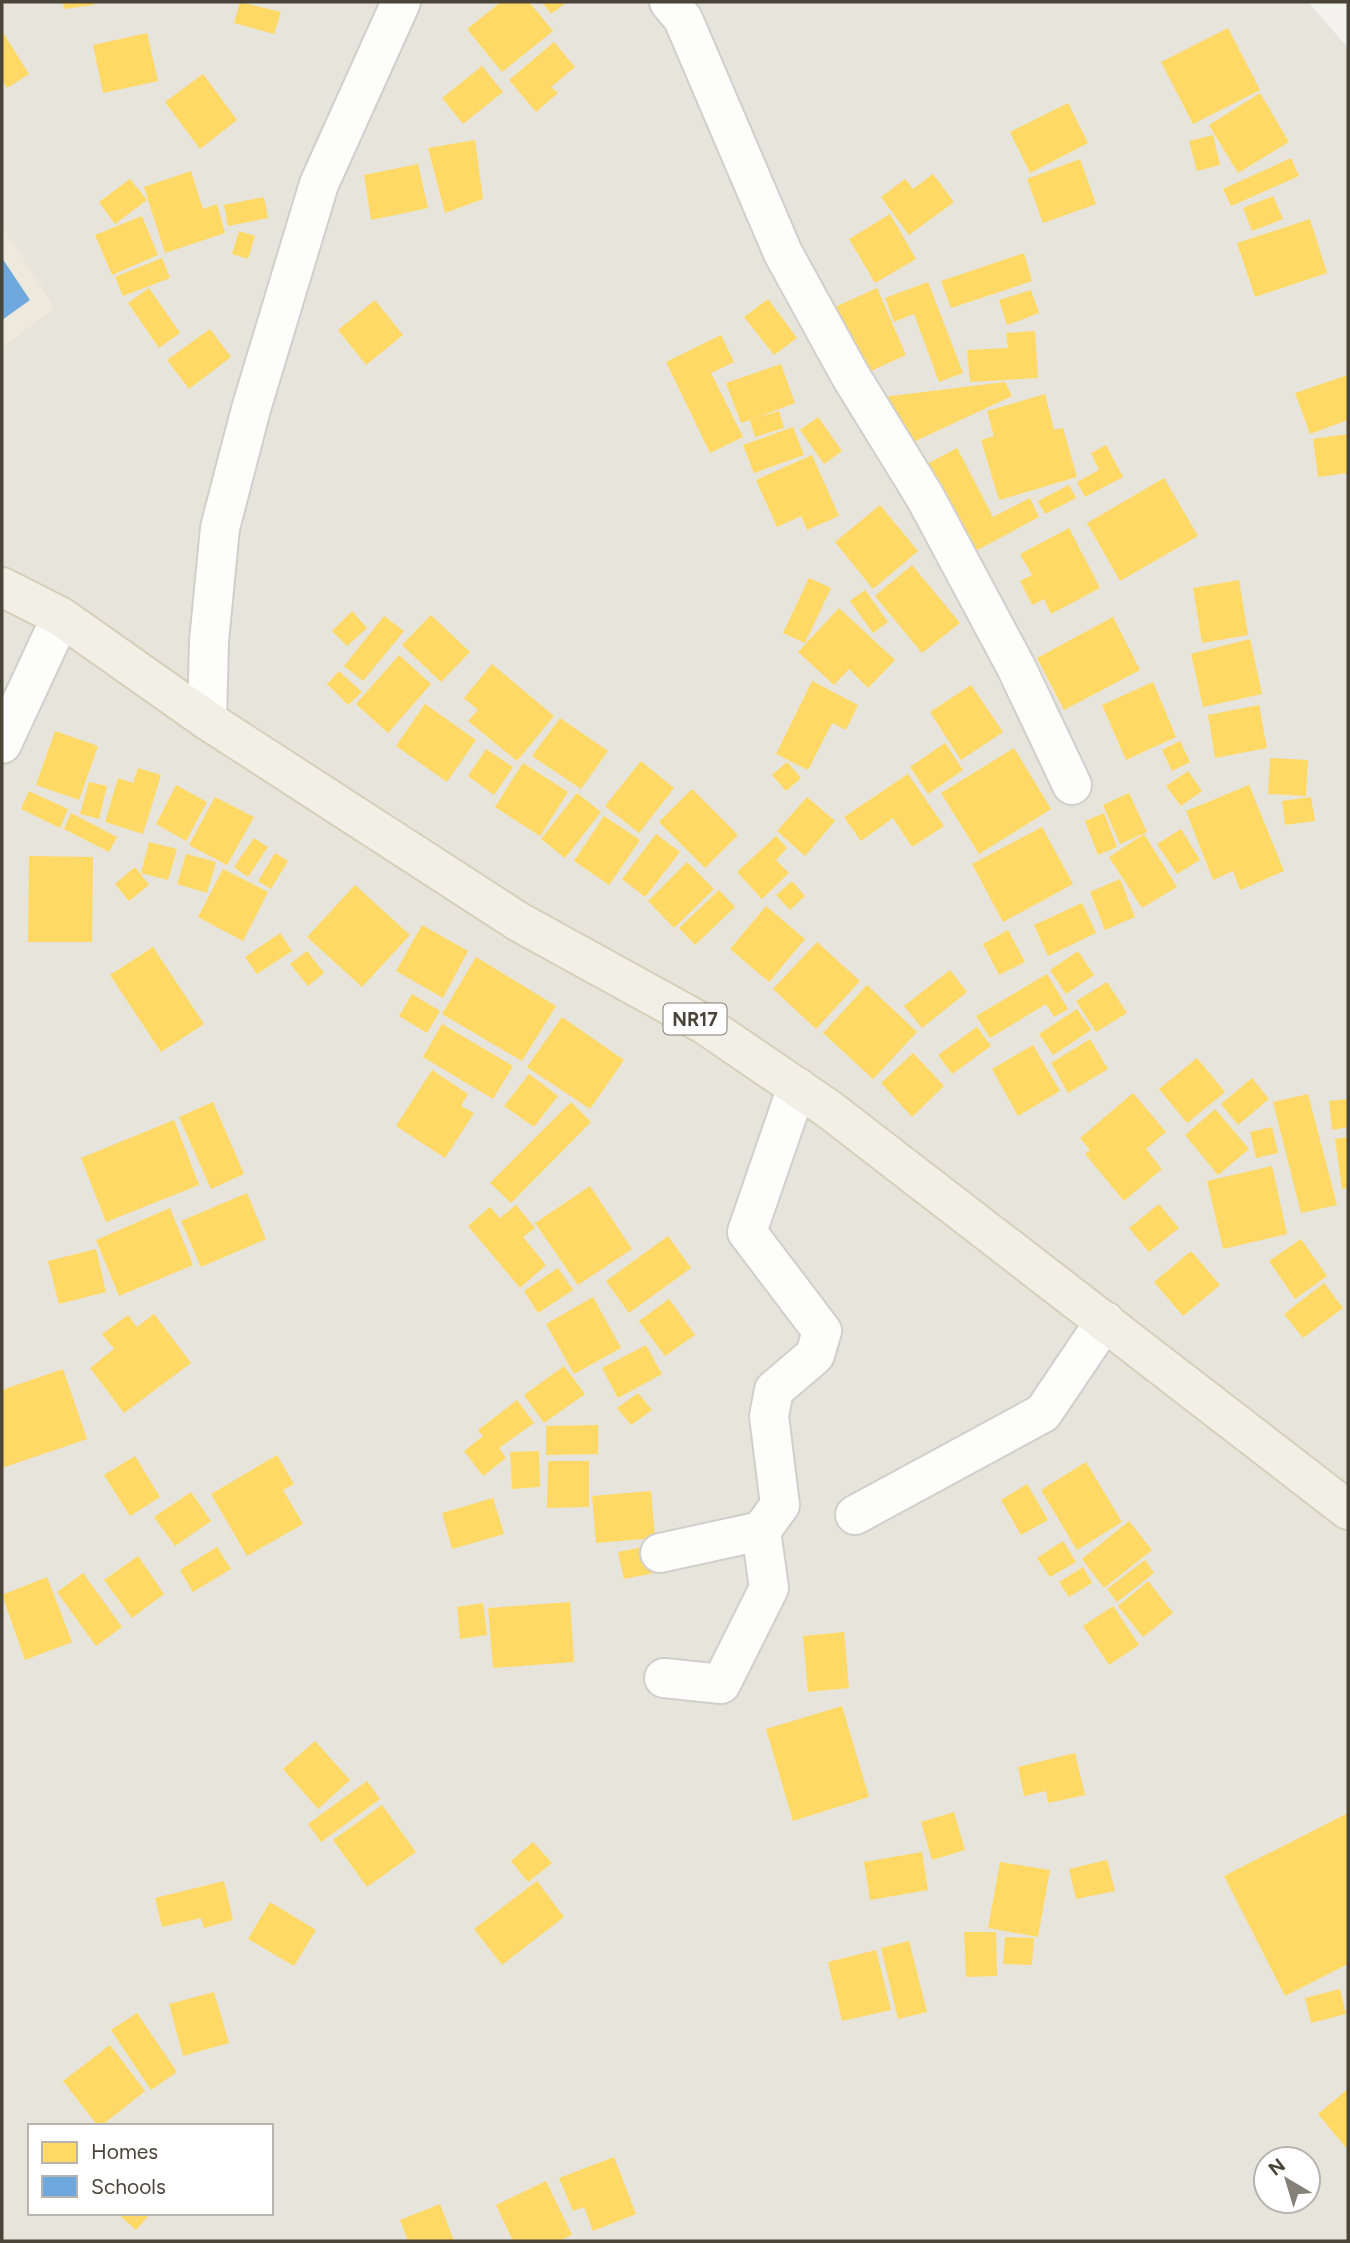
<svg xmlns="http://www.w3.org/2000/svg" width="1350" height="2243" font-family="Figtree,sans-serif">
  <rect width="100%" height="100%" fill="#f3f2ee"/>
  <path fill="#e7e4db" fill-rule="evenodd" d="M2,2H1308L1348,48V2241H2ZM30,2126H271V2213H30ZM1266,2159H1308V2201H1266Z"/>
  <path fill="#eee9dd" d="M2,226L55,308L2,348Z"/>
  <g fill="#ffd966">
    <path d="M63,2H94V5L64,9Z"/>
    <path d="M240,2L281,12L274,34L234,23Z"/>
    <path d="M501,2H529L553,31L502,72L467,29Z"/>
    <path d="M542,2H567L551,14Z"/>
    <path d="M1228,28L1260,90L1193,124L1161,62Z"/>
    <path d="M2,31L29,74L7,88L2,80Z"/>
    <path d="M147,33L158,81L103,93L93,45Z"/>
    <path d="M554,42L575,67L551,87L558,93L536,112L509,80Z"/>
    <path d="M482,66L503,92L463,124L442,98Z"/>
    <path d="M203,74L237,120L200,149L165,102Z"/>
    <path d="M1260,93L1289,142L1238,173L1209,125Z"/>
    <path d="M1068,103L1088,143L1030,173L1010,132Z"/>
    <path d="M1213,135L1220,165L1197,171L1189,141Z"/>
    <path d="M475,140L483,199L445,213L428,148Z"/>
    <path d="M1291,158L1299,176L1231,206L1223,189Z"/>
    <path d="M1080,159L1096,204L1043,223L1027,179Z"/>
    <path d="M418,164L428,208L371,220L364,175Z"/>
    <path d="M191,171L203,209L217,204L225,233L165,253L144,187Z"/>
    <path d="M933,174L954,202L909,235L881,197L905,179L913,189Z"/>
    <path d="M130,179L147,200L115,224L99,202Z"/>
    <path d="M1273,196L1283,219L1252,231L1243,208Z"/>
    <path d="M264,197L268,218L228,226L224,205Z"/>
    <path d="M890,214L916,259L875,283L849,239Z"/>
    <path d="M142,216L158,255L112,275L95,235Z"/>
    <path d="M1310,219L1327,273L1255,297L1237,243Z"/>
    <path d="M239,231L255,236L248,259L232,254Z"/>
    <path d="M1024,253L1032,281L951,308L941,281Z"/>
    <path d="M162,258L170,278L123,296L115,277Z"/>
    <path d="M928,282L963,373L939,382L914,314L894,322L885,298Z"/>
    <path d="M149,288L180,333L159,348L128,303Z"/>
    <path d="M877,288L906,355L864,374L835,307Z"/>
    <path d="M1031,290L1039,313L1007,325L999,300Z"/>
    <path d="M768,299L797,338L774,355L744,317Z"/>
    <path d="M375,300L403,335L366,365L338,330Z"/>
    <path d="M210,329L231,357L189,389L167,360Z"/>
    <path d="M1035,331L1038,378L970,382L967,350L1008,348L1006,333Z"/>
    <path d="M721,335L734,362L711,373L743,437L710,453L666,362Z"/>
    <path d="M781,364L795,403L755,418L779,411L784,428L755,437L750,420L741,423L726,383Z"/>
    <path d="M1348,375V420L1310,434L1295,393Z"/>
    <path d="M1005,382L1012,396L907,445L883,397Z"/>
    <path d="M1045,394L1054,430L1063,428L1077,477L999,500L981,440L994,436L987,411Z"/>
    <path d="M818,417L842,451L824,464L800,430Z"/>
    <path d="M793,427L804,455L754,473L743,445Z"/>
    <path d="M1348,434V473L1318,477L1313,439Z"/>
    <path d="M1106,445L1123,477L1085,497L1077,482L1099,470L1091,453Z"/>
    <path d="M957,448L993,517L1030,498L1039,517L972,553L927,464Z"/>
    <path d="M812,455L839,516L807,530L801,516L777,527L756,480Z"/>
    <path d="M1164,478L1198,536L1120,581L1087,523Z"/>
    <path d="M1069,485L1076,498L1045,514L1038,501Z"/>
    <path d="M880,505L918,551L873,589L835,542Z"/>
    <path d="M1069,528L1100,588L1051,614L1044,599L1032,605L1020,581L1032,575L1020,554Z"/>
    <path d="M912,565L960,623L922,653L875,596Z"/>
    <path d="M809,578L831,588L805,643L783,633Z"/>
    <path d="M1239,580L1248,635L1202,643L1193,588Z"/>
    <path d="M865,590L888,622L873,633L850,601Z"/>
    <path d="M839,608L895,660L868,688L849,669L834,685L798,652Z"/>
    <path d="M352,611L367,628L347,646L332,631Z"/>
    <path d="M431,615L470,652L441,682L402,645Z"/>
    <path d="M384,616L404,631L363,681L344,666Z"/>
    <path d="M1113,617L1140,670L1064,710L1037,658Z"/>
    <path d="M1250,639L1262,694L1203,707L1191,654Z"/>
    <path d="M399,655L431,684L388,733L356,704Z"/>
    <path d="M492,664L554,716L517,761L468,721L478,710L464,698Z"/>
    <path d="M339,671L362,692L348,705L327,684Z"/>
    <path d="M812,681L858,705L846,730L832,723L808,770L776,754Z"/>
    <path d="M1153,682L1176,737L1126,760L1102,705Z"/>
    <path d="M971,685L1003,732L961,760L930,712Z"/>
    <path d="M425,704L476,740L447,782L396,746Z"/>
    <path d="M1259,705L1267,748L1215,758L1208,715Z"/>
    <path d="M560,718L608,751L581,789L532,756Z"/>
    <path d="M55,731L98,746L79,800L36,785Z"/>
    <path d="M1180,741L1190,762L1172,771L1162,750Z"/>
    <path d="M945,743L963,770L928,794L910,767Z"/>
    <path d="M1014,748L1051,809L979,854L941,793Z"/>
    <path d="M486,749L513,767L494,795L468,776Z"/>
    <path d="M1270,758L1308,760L1306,796L1268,794Z"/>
    <path d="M641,761L674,788L639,833L605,806Z"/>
    <path d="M787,762L801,778L786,791L772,775Z"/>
    <path d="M523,763L568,792L540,836L495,807Z"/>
    <path d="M138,768L161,775L143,834L105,822L118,778L133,783Z"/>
    <path d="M1188,771L1202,791L1181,806L1166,786Z"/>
    <path d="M908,774L944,826L912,847L893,818L861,841L844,817Z"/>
    <path d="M89,782L107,786L99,819L80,814Z"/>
    <path d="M176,785L207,802L186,841L156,824Z"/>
    <path d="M1249,785L1284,871L1240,890L1233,871L1213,880L1186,811Z"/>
    <path d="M692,789L738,835L705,868L659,822Z"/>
    <path d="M29,791L68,809L60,828L21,809Z"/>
    <path d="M577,793L601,812L565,858L541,839Z"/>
    <path d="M1129,793L1147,832L1120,844L1103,805Z"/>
    <path d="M215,797L254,817L227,865L189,845Z"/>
    <path d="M807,797L835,821L805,856L777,831Z"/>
    <path d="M1311,797L1315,821L1285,825L1282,801Z"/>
    <path d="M71,813L117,837L109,852L64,829Z"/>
    <path d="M1104,813L1117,847L1098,855L1085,821Z"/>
    <path d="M604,816L640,840L609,885L574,861Z"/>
    <path d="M1042,827L1073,884L1003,922L972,864Z"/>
    <path d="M1181,829L1200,860L1177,874L1157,844Z"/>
    <path d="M656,834L680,852L645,897L622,879Z"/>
    <path d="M1144,834L1177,887L1142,908L1109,857Z"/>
    <path d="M776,836L787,848L776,860L789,873L762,899L737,872Z"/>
    <path d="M254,838L268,847L248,877L234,867Z"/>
    <path d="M149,842L177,849L168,880L141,873Z"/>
    <path d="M275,853L288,861L271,889L258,881Z"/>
    <path d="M186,854L216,862L207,893L177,884Z"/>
    <path d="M29,856L93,857L92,942H28Z"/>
    <path d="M687,862L714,889L674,928L648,901Z"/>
    <path d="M135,867L149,885L129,901L115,884Z"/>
    <path d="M223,869L268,892L243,941L198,917Z"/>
    <path d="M1120,879L1135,917L1105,930L1090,892Z"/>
    <path d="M792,881L805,896L790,910L776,895Z"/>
    <path d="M355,885L410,935L362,987L307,937Z"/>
    <path d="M719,890L735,907L695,945L679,928Z"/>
    <path d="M1082,903L1096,933L1048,956L1034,925Z"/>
    <path d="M766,906L805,939L769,982L730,949Z"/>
    <path d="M422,925L468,951L443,998L396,971Z"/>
    <path d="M1008,930L1025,962L999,975L983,944Z"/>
    <path d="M280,933L292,951L257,974L245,957Z"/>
    <path d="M817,942L860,981L816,1029L773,989Z"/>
    <path d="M153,947L204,1024L161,1052L110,975Z"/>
    <path d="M307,951L324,973L308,986L290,964Z"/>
    <path d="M1078,951L1094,975L1066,994L1050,970Z"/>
    <path d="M476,957L556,1006L522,1061L442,1014Z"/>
    <path d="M950,970L967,992L922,1028L904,1006Z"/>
    <path d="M1047,974L1068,1009L1054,1017L1046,1004L990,1038L976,1016Z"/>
    <path d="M1107,982L1127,1013L1096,1032L1076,1001Z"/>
    <path d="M867,985L917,1032L873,1079L823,1033Z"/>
    <path d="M412,994L440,1011L427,1033L399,1016Z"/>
    <path d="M1077,1009L1091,1030L1053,1055L1039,1034Z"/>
    <path d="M562,1017L624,1060L590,1109L527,1067Z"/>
    <path d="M442,1024L513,1066L493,1099L423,1057Z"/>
    <path d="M977,1027L991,1046L952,1074L938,1055Z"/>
    <path d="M1090,1039L1108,1069L1068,1093L1051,1063Z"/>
    <path d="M1033,1045L1060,1091L1018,1116L992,1069Z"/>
    <path d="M913,1053L944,1086L912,1117L881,1083Z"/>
    <path d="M1197,1058L1225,1092L1187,1123L1159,1089Z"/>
    <path d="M432,1070L468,1094L461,1106L474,1113L445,1158L396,1126Z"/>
    <path d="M529,1074L558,1096L534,1127L504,1106Z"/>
    <path d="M1252,1078L1269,1099L1238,1125L1221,1104Z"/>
    <path d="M1133,1093L1166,1132L1146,1149L1162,1169L1124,1201L1085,1154L1090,1150L1080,1138Z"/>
    <path d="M1308,1094L1337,1205L1301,1213L1273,1102Z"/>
    <path d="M1348,1099V1127L1332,1130L1329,1101Z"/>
    <path d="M213,1102L244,1174L211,1189L179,1117Z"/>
    <path d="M571,1102L591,1122L511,1203L490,1183Z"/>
    <path d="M1215,1109L1249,1149L1218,1175L1185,1135Z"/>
    <path d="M174,1120L199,1185L106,1222L81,1158Z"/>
    <path d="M1272,1127L1278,1153L1256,1158L1250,1132Z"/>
    <path d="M1348,1137V1188L1342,1189L1335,1139Z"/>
    <path d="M1272,1166L1287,1234L1223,1249L1207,1181Z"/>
    <path d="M590,1186L632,1249L578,1285L535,1223Z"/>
    <path d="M247,1193L266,1239L201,1267L181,1221Z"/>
    <path d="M1159,1204L1179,1228L1149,1252L1129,1228Z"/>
    <path d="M516,1205L535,1228L523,1237L546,1265L520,1288L468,1226L490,1207L500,1218Z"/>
    <path d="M170,1208L193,1265L119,1296L96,1240Z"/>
    <path d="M668,1236L691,1268L629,1313L606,1281Z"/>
    <path d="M1301,1239L1327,1276L1295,1299L1269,1261Z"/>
    <path d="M96,1249L106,1292L59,1304L48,1261Z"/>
    <path d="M1191,1251L1220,1285L1183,1316L1154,1282Z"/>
    <path d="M558,1268L573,1290L538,1313L524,1291Z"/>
    <path d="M1324,1283L1343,1308L1303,1338L1284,1314Z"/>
    <path d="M593,1297L621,1348L574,1374L546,1324Z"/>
    <path d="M669,1299L695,1335L665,1356L639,1321Z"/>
    <path d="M154,1314L191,1363L124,1413L90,1368L114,1349L102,1334L128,1315L137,1327Z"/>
    <path d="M646,1345L662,1374L618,1398L602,1368Z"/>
    <path d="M564,1366L585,1394L544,1423L524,1395Z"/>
    <path d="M63,1369L87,1439L2,1468V1390Z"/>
    <path d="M638,1393L652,1410L631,1425L617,1408Z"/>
    <path d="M517,1400L534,1423L499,1448L506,1458L483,1476L464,1451L483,1436L478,1430Z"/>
    <path d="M598,1425V1454L546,1455V1426Z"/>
    <path d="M539,1451L540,1487L512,1489L510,1452Z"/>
    <path d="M277,1455L294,1484L283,1490L303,1524L247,1556L211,1494Z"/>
    <path d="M135,1456L160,1497L130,1516L104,1475Z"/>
    <path d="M548,1461H589V1507L547,1508Z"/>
    <path d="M1086,1462L1122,1522L1077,1550L1041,1490Z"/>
    <path d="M1027,1484L1048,1520L1021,1535L1001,1500Z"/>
    <path d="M651,1491L655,1538L596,1543L592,1496Z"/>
    <path d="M191,1492L211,1521L175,1546L154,1517Z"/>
    <path d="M493,1498L504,1534L452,1549L442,1513Z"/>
    <path d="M1129,1521L1152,1550L1104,1588L1082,1559Z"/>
    <path d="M1063,1541L1076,1562L1050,1577L1037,1558Z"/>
    <path d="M648,1546L654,1573L624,1579L618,1552Z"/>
    <path d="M217,1547L231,1569L193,1592L180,1570Z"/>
    <path d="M138,1556L164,1594L132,1618L104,1580Z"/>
    <path d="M1145,1560L1154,1573L1117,1602L1107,1589Z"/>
    <path d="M1083,1567L1092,1583L1069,1597L1059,1582Z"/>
    <path d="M83,1573L122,1627L96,1646L57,1592Z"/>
    <path d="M47,1577L72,1642L25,1660L2,1595Z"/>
    <path d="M1148,1581L1173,1613L1143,1637L1118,1606Z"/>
    <path d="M570,1602L574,1662L493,1668L488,1608Z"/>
    <path d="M483,1603L487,1635L460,1639L457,1607Z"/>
    <path d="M1113,1606L1139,1645L1109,1665L1083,1626Z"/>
    <path d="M844,1632L849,1688L808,1692L803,1636Z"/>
    <path d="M842,1706L869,1797L793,1821L766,1729Z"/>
    <path d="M315,1741L350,1780L318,1809L283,1769Z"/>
    <path d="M1075,1753L1085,1795L1048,1803L1046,1791L1024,1796L1018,1767Z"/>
    <path d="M367,1781L380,1799L321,1842L308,1824Z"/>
    <path d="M382,1805L416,1852L367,1887L333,1840Z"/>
    <path d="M954,1812L965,1850L932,1860L921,1822Z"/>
    <path d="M1348,1813V1964L1285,1996L1224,1876Z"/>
    <path d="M533,1842L552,1863L528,1882L511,1861Z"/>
    <path d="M922,1852L928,1890L870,1900L864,1862Z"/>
    <path d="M1107,1860L1115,1891L1076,1899L1069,1869Z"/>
    <path d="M1000,1862L1050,1870L1038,1937L988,1928Z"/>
    <path d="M224,1881L233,1920L204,1928L201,1918L162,1927L155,1898Z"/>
    <path d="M537,1881L564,1917L502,1965L474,1929Z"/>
    <path d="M270,1902L316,1930L294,1966L248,1939Z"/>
    <path d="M964,1932H996L997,1976L966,1977Z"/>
    <path d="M1005,1937L1034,1938L1032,1965L1003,1964Z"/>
    <path d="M909,1941L927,2012L898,2019L881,1948Z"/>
    <path d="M876,1950L891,2010L842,2021L828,1962Z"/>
    <path d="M1340,1989L1346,2014L1311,2023L1305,1998Z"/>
    <path d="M214,1992L229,2043L183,2056L169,2004Z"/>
    <path d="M137,2013L177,2072L151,2090L111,2030Z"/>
    <path d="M110,2045L145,2091L101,2126H98L63,2081Z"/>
    <path d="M1348,2089V2150L1318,2114Z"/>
    <path d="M614,2157L636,2214L593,2231L584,2207L573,2211L559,2178Z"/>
    <path d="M546,2181L572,2235L559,2241H513L496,2205Z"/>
    <path d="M440,2204L454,2241H408L400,2220Z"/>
    <path d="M117,2213H151L136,2230Z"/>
  </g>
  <path fill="#6fa8dc" d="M2,258L30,300L2,320Z"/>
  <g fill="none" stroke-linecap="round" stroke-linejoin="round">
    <defs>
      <g id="minor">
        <path d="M669,2L683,19L783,253L850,375L925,497L1016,667L1072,785"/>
        <path d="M207,720L209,641L220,528L251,409L319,184L401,2"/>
        <path d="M2,744L61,617"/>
        <path d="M855,1515L1043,1413L1105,1321"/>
        <path d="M660,1553L761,1531"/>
        <path d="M664,1678L721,1684L769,1588L761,1531L780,1505L769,1416L774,1390L815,1355L822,1331L747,1232L797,1087"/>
      </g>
      <path id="major" d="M2,587L61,617L207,720L519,922L704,1024L830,1110L1348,1510"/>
    </defs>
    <use href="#minor" stroke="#d1cfcb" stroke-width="42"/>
    <use href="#major" stroke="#d6cfba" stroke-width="42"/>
    <use href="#minor" stroke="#fdfdfc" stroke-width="38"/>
    <use href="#major" stroke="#f2efe6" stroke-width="38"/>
  </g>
  <g text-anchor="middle" stroke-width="7" stroke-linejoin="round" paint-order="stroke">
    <rect fill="#fff" stroke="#817c74" stroke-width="2" x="663.5" y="1003.5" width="63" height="31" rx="5"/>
    <g font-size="19" font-weight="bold" fill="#4b4438">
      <text x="695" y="1026">NR17</text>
    </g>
  </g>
  <rect width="1350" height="2243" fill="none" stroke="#4b4438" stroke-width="7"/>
  <rect x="28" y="2124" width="245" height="91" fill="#ffffff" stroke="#b7b4af" stroke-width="2"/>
  <rect x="42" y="2142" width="35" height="21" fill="#ffd966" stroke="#b7b4af" stroke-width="2"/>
  <text x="91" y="2159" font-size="21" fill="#4b4438">Homes</text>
  <rect x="42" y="2176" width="35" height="21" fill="#6fa8dc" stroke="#b7b4af" stroke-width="2"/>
  <text x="91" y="2194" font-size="21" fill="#4b4438">Schools</text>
  <g transform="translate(1287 2180) rotate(322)"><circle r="33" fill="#ffffff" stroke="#b7b4af" stroke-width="2"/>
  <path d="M0-5L12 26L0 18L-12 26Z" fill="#868178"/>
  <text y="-10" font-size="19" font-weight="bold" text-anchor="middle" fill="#4b4438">N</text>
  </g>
</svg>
